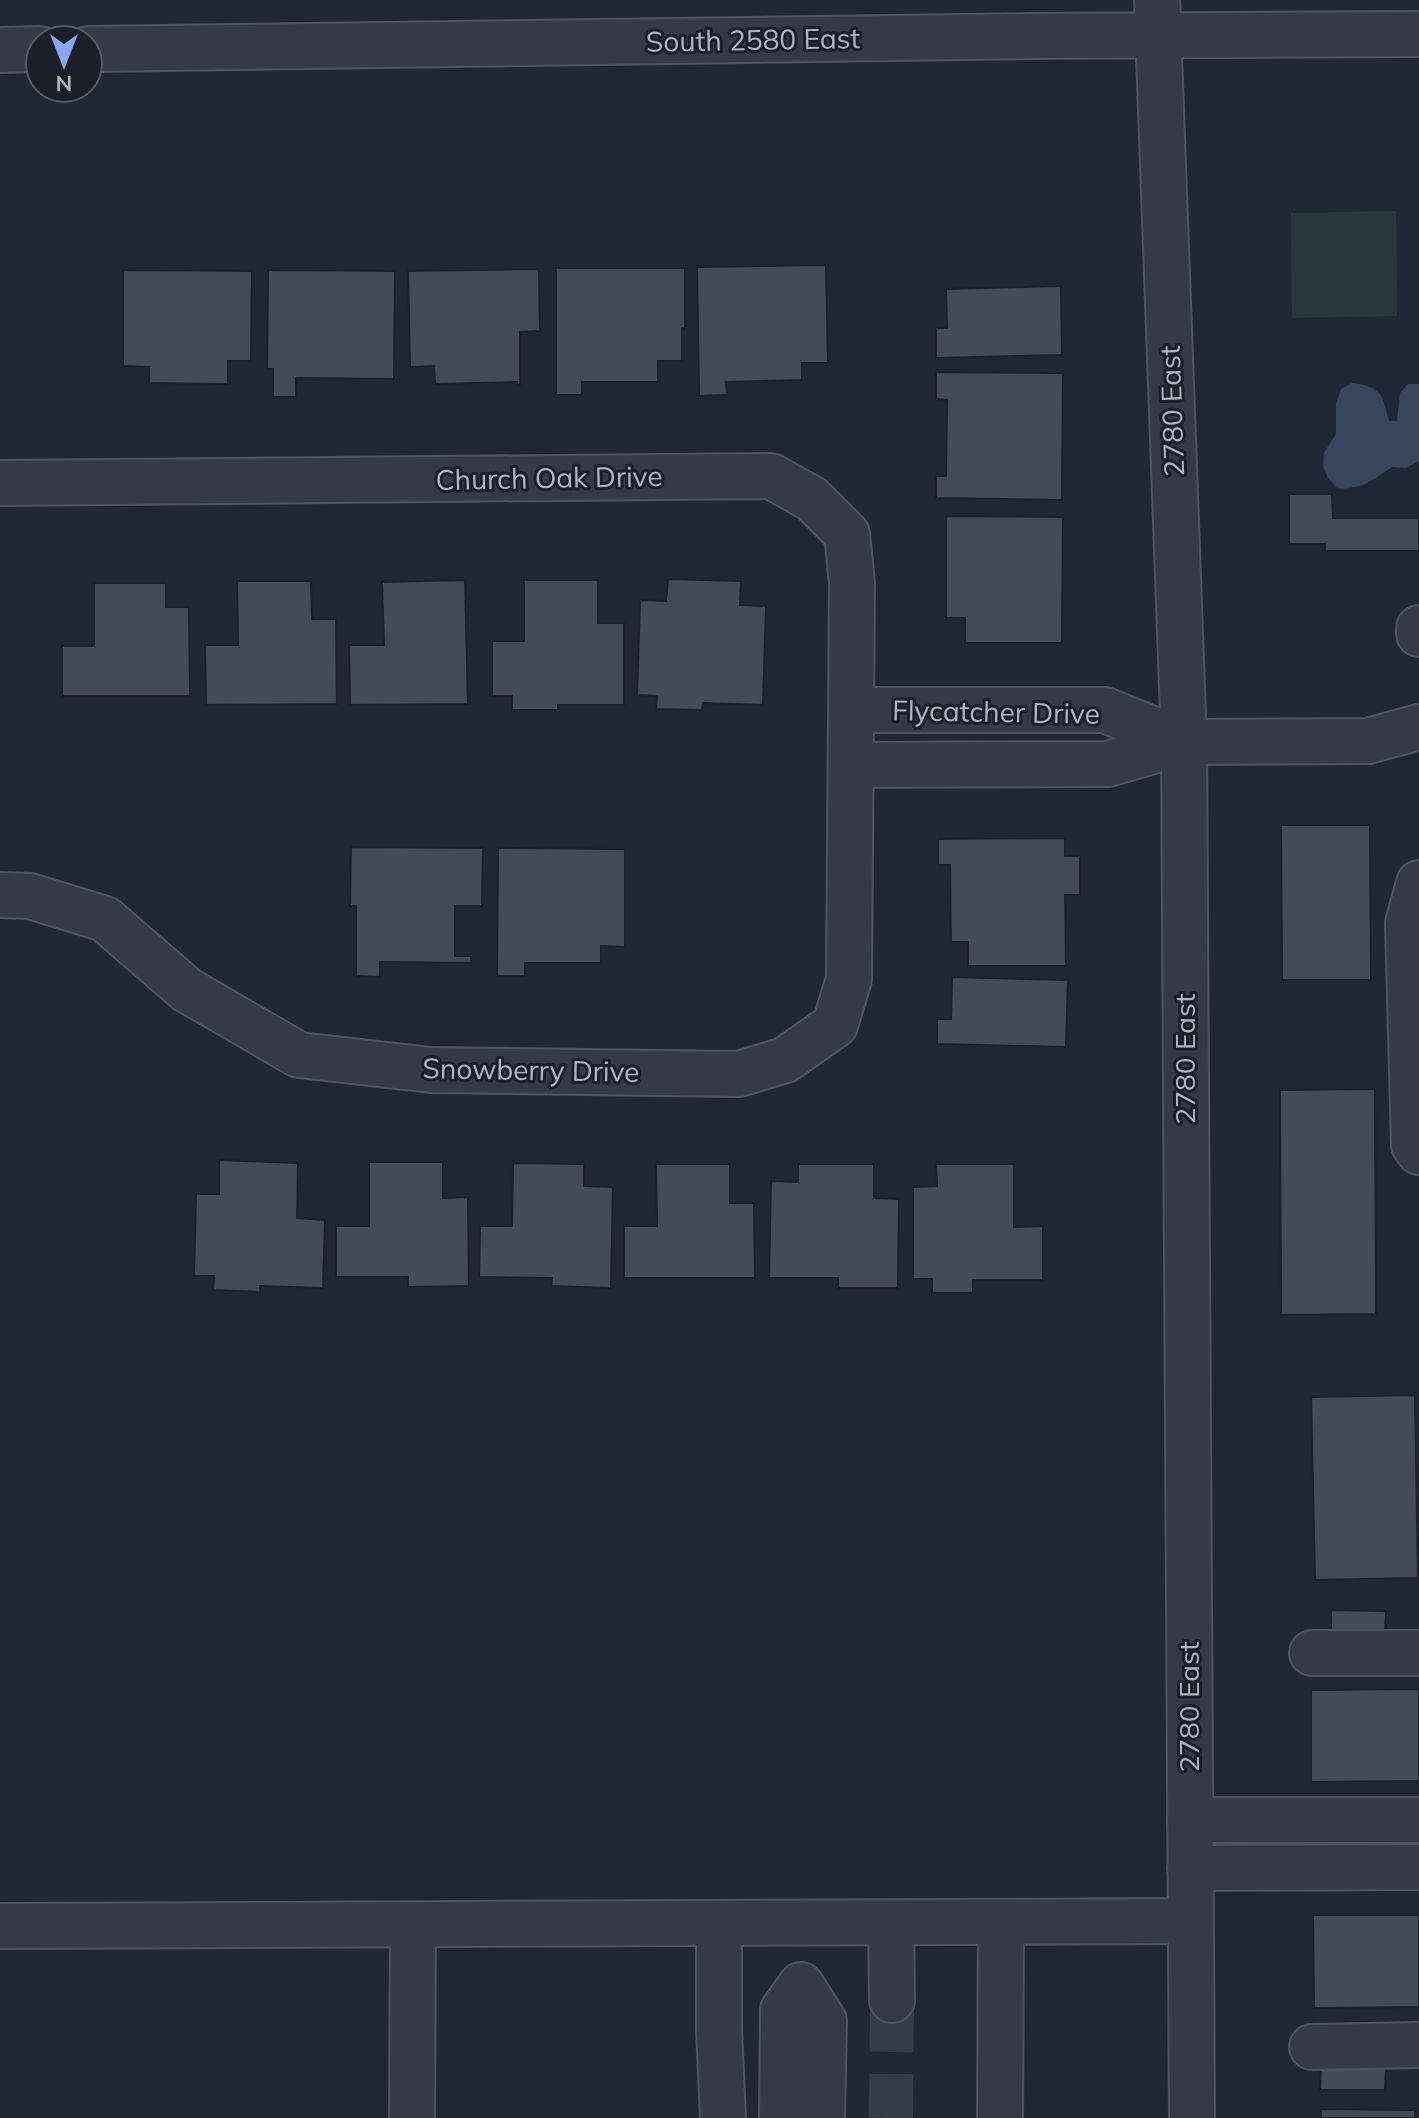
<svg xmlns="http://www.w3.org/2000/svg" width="1419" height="2118" font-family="Mulish,sans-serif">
  <rect width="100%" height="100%" fill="#212835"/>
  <path fill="#27383a" d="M1396,211L1397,316L1292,318L1291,213Z"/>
  <path fill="#38455d" d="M1352,383C1382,386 1383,397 1389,421H1397L1400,393L1408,384H1419V461L1406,468L1392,467C1372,480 1363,490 1337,488L1328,478L1323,466L1324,453L1336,434V404L1341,389Z"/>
  <g fill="#434b59" stroke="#1c212c" stroke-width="2">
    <path d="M826,265L828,363H802V380L726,382L727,395L699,396L697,267Z"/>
    <path d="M556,268H685V328H682V361H658V382H582V395H556Z"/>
    <path d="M539,269L540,331L520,332V385H517V382L435,384L434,366L410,367L408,271Z"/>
    <path d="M123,270L252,271L251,361H228V384L149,383V367L123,366Z"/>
    <path d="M268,270L395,271L394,379L296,378V397H273V369H267Z"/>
    <path d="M1061,286L1062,355L936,358V328H947L946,289Z"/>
    <path d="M936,372L1063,373L1062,500L936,498V476H946L947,400L936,399Z"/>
    <path d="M1289,494H1332L1333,518H1419V551H1325V544H1289Z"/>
    <path d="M946,516L1063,517L1062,643H965V618H946Z"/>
    <path d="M668,579L741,581L740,605L766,606L763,705L703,703L702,710L656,709L657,696L637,695L640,600L666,601Z"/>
    <path d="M465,580L468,704L350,705L349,645H384L382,582Z"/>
    <path d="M524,580H598V623H624V705H558V710H512V696H492V641H524Z"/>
    <path d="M237,581H311L312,619H336L337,704L206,705L205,645H238Z"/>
    <path d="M94,583H166V607H189L190,696H62V646H94Z"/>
    <path d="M1281,825H1370L1371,980H1282Z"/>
    <path d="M1065,838V856H1080V895H1065L1066,966H968V942H951L950,865H938V839Z"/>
    <path d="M351,847L483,848L482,906H455V956H471V963L380,962V977L356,976V906H350Z"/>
    <path d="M498,848L625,849V947L601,946V963H525V976H497Z"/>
    <path d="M952,977L1068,980L1066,1047L937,1044V1019H951Z"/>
    <path d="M1375,1089L1376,1314L1281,1315L1280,1090Z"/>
    <path d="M219,1160L298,1163L297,1218L325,1220L323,1288L260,1286V1292L213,1290L214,1276H194L196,1194H219Z"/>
    <path d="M369,1162H443V1198L468,1197L469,1286L408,1287V1277H336V1226H369Z"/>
    <path d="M513,1163L584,1164V1186L613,1187L611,1288L551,1286L552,1278L479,1277L480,1226H512Z"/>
    <path d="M656,1164H730V1203H754L755,1278H624V1226H657Z"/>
    <path d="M798,1164H874V1198L899,1199L898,1288H838V1278H769L771,1181L798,1182Z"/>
    <path d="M936,1164H1014V1227L1043,1226V1280H973V1293H932V1279H913V1187L937,1186Z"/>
    <path d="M1415,1395L1418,1578L1315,1580L1311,1397Z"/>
    <path d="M1331,1610L1386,1611L1385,1632L1331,1631Z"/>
    <path d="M1419,1689V1781L1311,1782V1690Z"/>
    <path d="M1313,1915H1419V2007L1314,2008Z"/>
    <path d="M1321,2062H1386L1385,2090H1320Z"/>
    <path d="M1321,2109L1415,2110V2118H1321Z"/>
  </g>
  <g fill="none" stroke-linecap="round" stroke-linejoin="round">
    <path stroke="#363d4a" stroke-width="44" stroke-dasharray="44 22" stroke-linecap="butt" d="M891,2118L892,2000"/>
    <defs>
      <g id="minor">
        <path d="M1157,0L1184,742L1192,2118"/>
        <path d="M88,49L1031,36L1419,34"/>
        <path d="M0,50L40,49"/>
        <path d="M0,483L771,476L812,499L847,534L852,583L849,979L835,1025L785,1060L739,1074L431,1070L299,1055L187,990L105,919L30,896L0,895"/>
        <path d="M1419,628V634"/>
        <path d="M852,710H1105L1184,742"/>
        <path d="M851,765L1108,764L1184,742L1368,741L1419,727"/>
        <path d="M1419,883L1408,923L1414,1145L1419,1152"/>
        <path d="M1312,1653H1419"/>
        <path d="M1190,1820H1419"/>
        <path d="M1190,1868L1419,1867"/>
        <path d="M719,1923V2029L723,2118"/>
        <path d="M891,1923L892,2000"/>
        <path d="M0,1926L1190,1921"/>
        <path d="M1312,2047L1419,2045"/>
        <path d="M412,2118L413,1925"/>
        <path d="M782,2118L783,2010L801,1985L824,2021L822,2118"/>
        <path d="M1000,2118L1001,1922"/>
      </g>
    </defs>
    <use href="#minor" stroke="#4f5560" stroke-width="48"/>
    <use href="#minor" stroke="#343a46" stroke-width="44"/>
  </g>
  <g text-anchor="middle" stroke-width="6" stroke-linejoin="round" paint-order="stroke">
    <g font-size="28" fill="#afb5c2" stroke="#1a1f2a">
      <text transform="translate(753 40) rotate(-1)" y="10">South 2580 East</text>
      <text transform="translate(1172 411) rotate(-92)" y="10">2780 East</text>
      <text transform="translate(549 478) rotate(-1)" y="10">Church Oak Drive</text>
      <text transform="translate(996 712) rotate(1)" y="10">Flycatcher Drive</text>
      <text transform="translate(1185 1059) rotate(-90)" y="10">2780 East</text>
      <text transform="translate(531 1070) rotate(1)" y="10">Snowberry Drive</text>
      <text transform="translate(1189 1707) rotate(-90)" y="10">2780 East</text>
    </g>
  </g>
  <g transform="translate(64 64) rotate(180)"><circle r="38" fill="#1a1f2a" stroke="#565b67" stroke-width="2"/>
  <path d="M0-6L14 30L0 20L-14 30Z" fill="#88a7ee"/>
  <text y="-12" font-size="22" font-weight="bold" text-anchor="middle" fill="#afb5c2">N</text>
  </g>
</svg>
